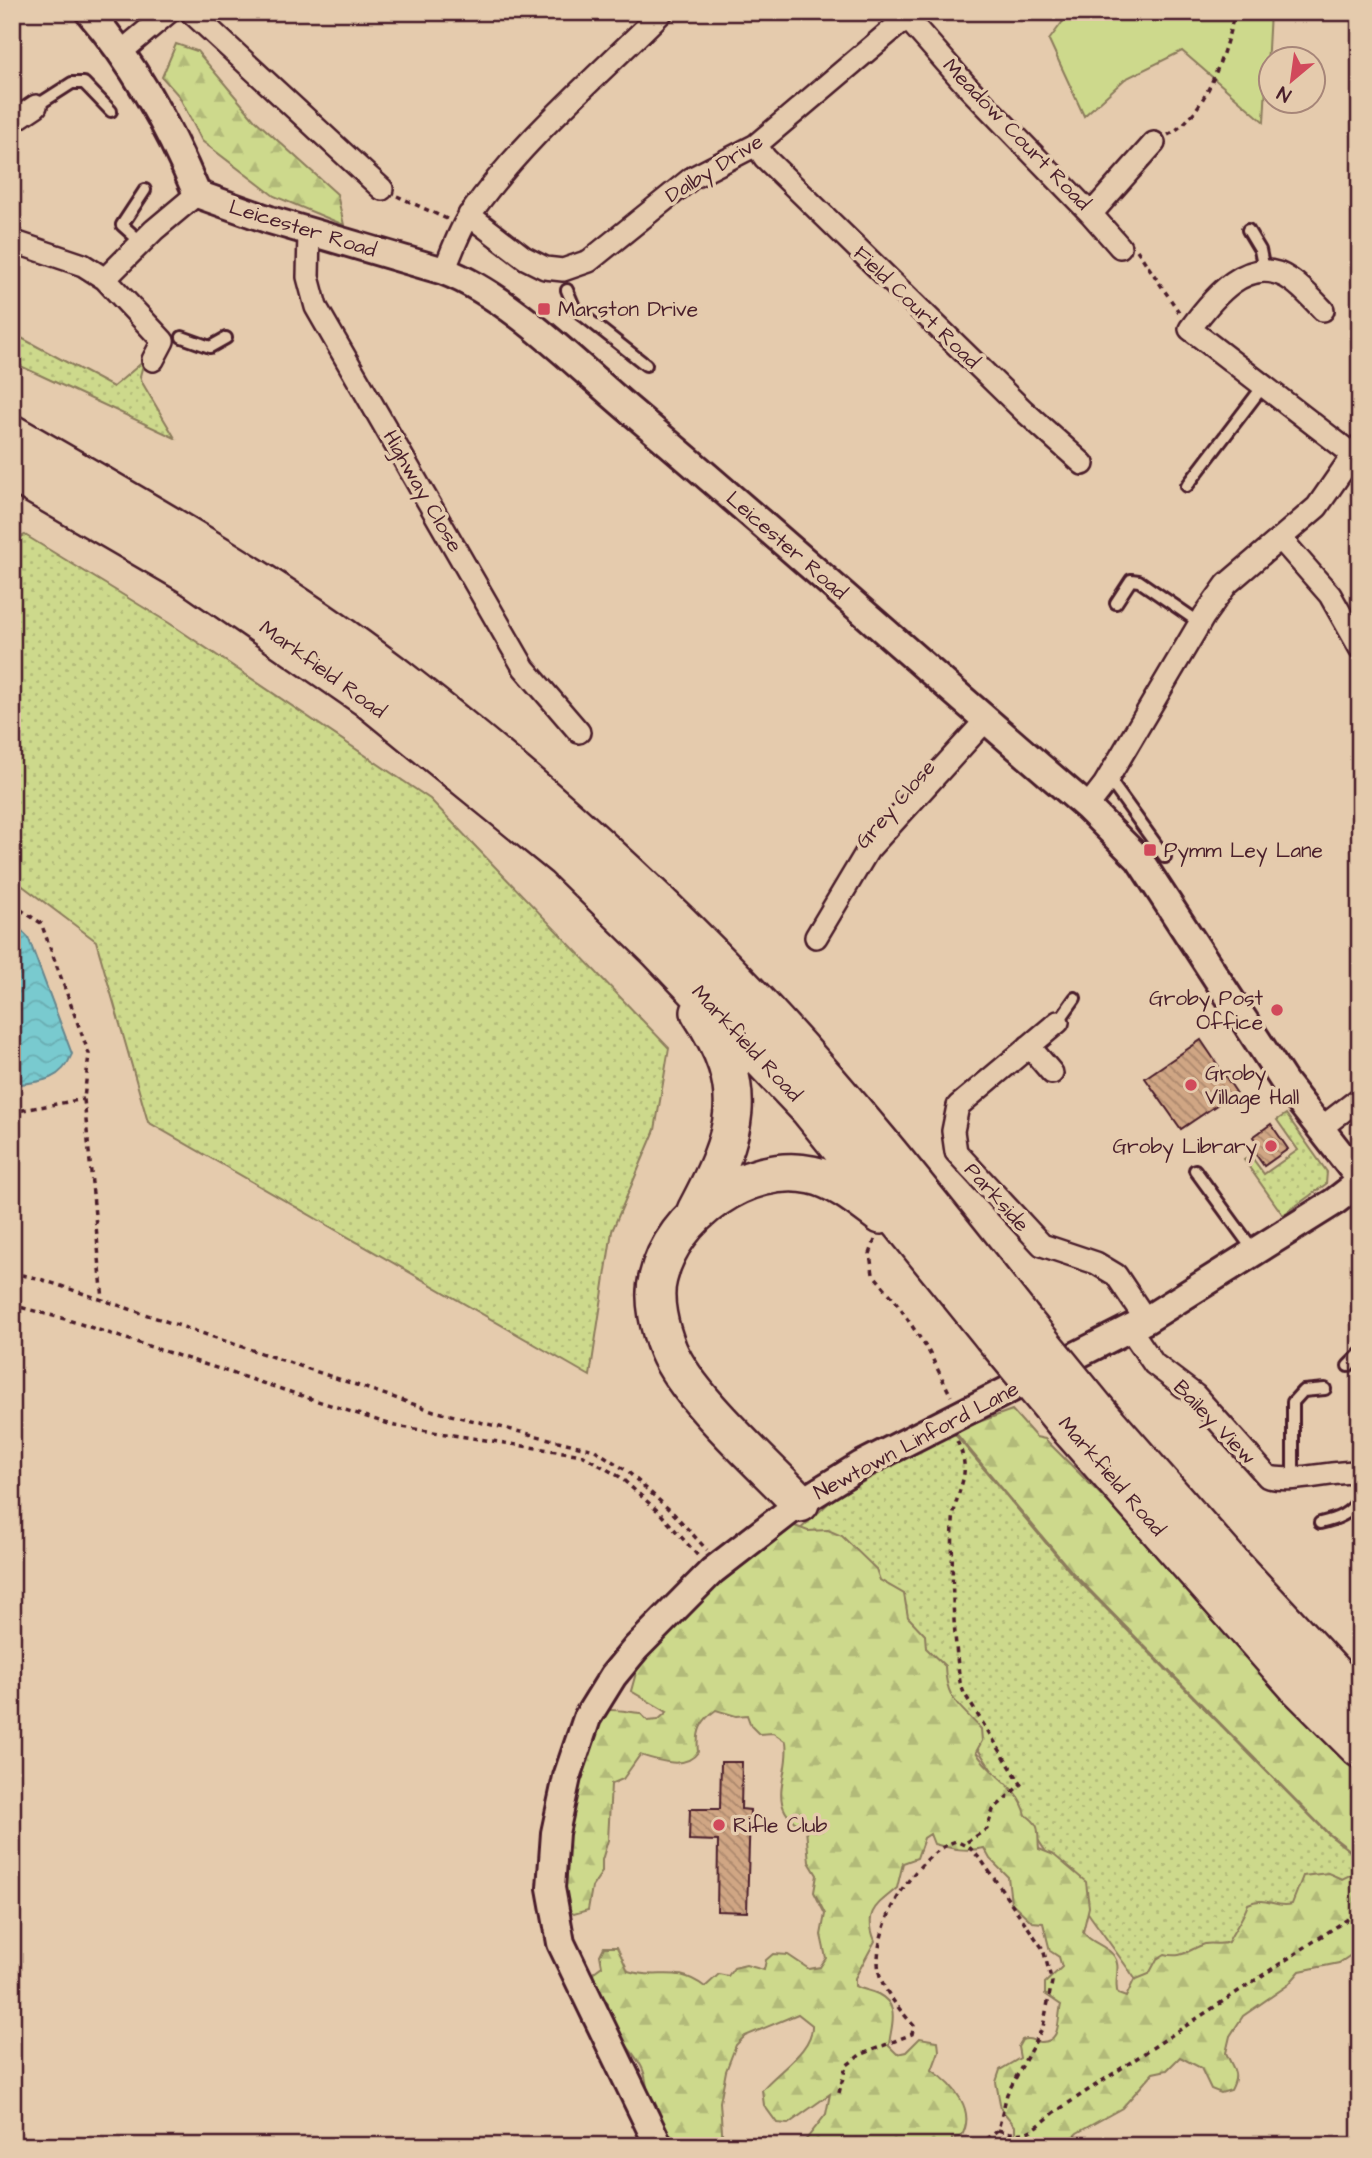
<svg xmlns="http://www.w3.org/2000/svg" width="1372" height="2158" viewBox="0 0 1372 2158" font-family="'Architects Daughter',sans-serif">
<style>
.grass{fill:url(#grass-dots);stroke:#8c7c5c;stroke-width:2}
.forest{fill:url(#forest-firs);stroke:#8c7c5c;stroke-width:2}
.park{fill:#cdd98c;stroke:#8c7c5c;stroke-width:2}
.water{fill:url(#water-waves);stroke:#66868d;stroke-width:2}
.building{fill:url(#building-back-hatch);stroke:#4a1f2b;stroke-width:2}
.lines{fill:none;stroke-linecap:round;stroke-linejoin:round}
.service-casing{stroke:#4a1f2b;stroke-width:16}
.minor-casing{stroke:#4a1f2b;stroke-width:26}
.tertiary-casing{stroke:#4a1f2b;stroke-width:32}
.trunk-casing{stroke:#4a1f2b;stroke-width:42}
.path{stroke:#4a1f2b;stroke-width:3.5;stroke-dasharray:5 5;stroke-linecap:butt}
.service{stroke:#e5cbad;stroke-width:10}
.minor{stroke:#e5cbad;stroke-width:21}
.tertiary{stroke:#e5cbad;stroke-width:26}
.trunk{stroke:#e5cbad;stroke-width:37}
.trunk-bridge-casing{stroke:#4a1f2b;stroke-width:42;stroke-linecap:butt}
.trunk-bridge{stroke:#e5cbad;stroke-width:37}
.poi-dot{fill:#d1495b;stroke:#e5cbad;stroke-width:2.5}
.labels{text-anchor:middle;stroke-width:7;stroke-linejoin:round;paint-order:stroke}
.street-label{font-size:21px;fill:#4a1f2b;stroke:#e5cbad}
.poi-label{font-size:21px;fill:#4a1f2b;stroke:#e5cbad;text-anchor:start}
</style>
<defs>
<pattern id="grass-dots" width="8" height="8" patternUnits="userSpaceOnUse" patternTransform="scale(1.75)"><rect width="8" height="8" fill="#cdd98c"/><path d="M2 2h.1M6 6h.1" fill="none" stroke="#b2ba79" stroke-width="1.8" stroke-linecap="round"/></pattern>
<pattern id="forest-firs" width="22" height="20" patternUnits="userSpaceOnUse" patternTransform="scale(1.75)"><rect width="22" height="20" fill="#cdd98c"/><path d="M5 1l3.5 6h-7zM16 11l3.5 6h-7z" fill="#b2ba79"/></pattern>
<pattern id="water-waves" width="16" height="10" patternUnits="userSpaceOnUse" patternTransform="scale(1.75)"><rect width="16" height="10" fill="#79cacf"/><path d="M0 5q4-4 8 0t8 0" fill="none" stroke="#6aadb2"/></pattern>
<pattern id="building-back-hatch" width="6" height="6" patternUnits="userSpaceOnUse" patternTransform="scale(1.75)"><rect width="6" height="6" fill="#d0a684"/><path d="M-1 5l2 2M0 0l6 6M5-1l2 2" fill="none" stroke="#ab876c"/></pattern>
</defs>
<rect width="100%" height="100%" fill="#e5cbad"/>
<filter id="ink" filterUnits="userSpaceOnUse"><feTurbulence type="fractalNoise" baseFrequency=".0143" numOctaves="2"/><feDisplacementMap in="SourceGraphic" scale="14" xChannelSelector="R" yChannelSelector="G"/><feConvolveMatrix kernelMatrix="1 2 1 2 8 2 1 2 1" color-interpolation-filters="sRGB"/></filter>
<g filter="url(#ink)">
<!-- grass -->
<path class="grass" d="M12 333 113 387 144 361 140 376 143 384 175 438 12 362Z
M25 535 169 623 430 799 669 1048 655 1130 612 1231 590 1376 148 1122 96 941 12 878V541Z
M1286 1114 1327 1172 1326 1184 1283 1215 1244 1160 1250 1155 1264 1174 1298 1150 1277 1120Z
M953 1432 1071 1573 1328 1834 1360 1859V1889L1159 2012 1068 1885 918 1659 796 1533 833 1499Z"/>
<!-- forest -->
<path class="forest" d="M176 44 197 51 255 120 337 194 344 225 274 196 202 141 179 96 162 77Z
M1012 1410 1036 1437 1045 1439 1110 1504 1360 1776V1858L1328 1833 1071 1571 954 1431Z
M787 1523 808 1531 828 1530 842 1536 876 1569 880 1580 904 1594 908 1617 925 1635 926 1648 945 1666C946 1701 960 1705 981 1729L982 1741 976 1752C990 1776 1019 1785 1026 1815 1042 1826 1037 1832 1039 1849L1054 1855 1086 1882 1089 1907 1083 1932C1090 1943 1106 1945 1114 1956 1122 1966 1113 1982 1118 1994L1126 1997 1134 1980 1149 1974 1157 1959 1165 1954C1183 1959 1189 1949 1205 1944 1214 1942 1220 1946 1228 1942 1235 1928 1243 1919 1248 1904 1265 1895 1276 1909 1292 1904L1303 1876 1328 1873 1342 1879 1360 1870V1949L1339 1963 1300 1971 1288 1985 1243 2016 1230 2036 1226 2053C1233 2069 1240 2073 1231 2090L1221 2093 1211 2089 1201 2068 1180 2057 1167 2070 1153 2073 1122 2108 1077 2133 1064 2146H1000L1015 2134V2126L1001 2109 996 2082 1000 2070 1020 2058 1018 2047 1022 2040C1030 2037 1032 2041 1040 2042 1062 2043 1057 2019 1061 2005L1045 1994V1983L1062 1967 1059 1957 1050 1951 1043 1923 1032 1922 1011 1902 1008 1877 990 1859 984 1848C966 1852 953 1849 934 1844L930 1834 924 1838 917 1858 903 1863 897 1888C877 1905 863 1911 875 1941L855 1978V1986C863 1990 870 1990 878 1994 902 2006 890 2027 889 2046L897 2054 906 2052 920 2038 938 2041 939 2051 932 2070C954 2085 977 2111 961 2137L952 2138V2146H801L826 2114 830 2094 788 2124 777 2123 764 2105 762 2090C777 2071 813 2051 812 2025L798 2014 745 2036 736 2045 726 2071 720 2102 723 2146H671C667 2132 662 2129 655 2118 646 2105 649 2084 643 2070 634 2048 605 2030 608 2003L591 1982 594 1972 602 1966 600 1955 604 1947H617L628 1971C659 1981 675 1964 705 1987L719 1974 728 1976 734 1968 746 1965 764 1970 766 1960 773 1954 788 1955 809 1969 820 1967 826 1958 821 1935 825 1914 814 1892 817 1875 809 1862 806 1829C762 1807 791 1776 786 1742L773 1733 759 1734 751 1726 747 1715 736 1716 716 1710C700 1721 696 1732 698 1752 686 1770 659 1761 640 1755L623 1779 611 1784 608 1840 602 1860V1872L592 1887 588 1910 574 1914 567 1910C550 1855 583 1765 601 1711 613 1708 627 1712 640 1713L648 1721 658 1720 667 1712 631 1691 642 1651Z"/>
<!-- park -->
<path class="park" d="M1070 12H1270L1264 122 1182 51 1125 79 1084 116 1049 40Z"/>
<!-- water -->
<path class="water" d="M12 921 28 937 72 1054C61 1082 39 1082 12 1085Z"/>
<!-- building -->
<path class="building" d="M1201 1040 1236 1092 1181 1129 1145 1078Z
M1271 1124 1288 1149 1264 1166 1252 1149 1258 1144 1253 1137Z
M721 1762H742L741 1809 750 1810 747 1912 717 1911 718 1841 689 1840 690 1809H720Z"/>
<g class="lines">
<!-- service casing -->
<g class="service-casing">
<path id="service" d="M36 106 72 83H84L111 111
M1248 230 1260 250 1264 270
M142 243 122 225 145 190
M567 290 575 309 646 365
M182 337 210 347 226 338
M1187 486 1264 385
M1116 603 1131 580 1139 581 1200 623
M1108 778 1165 857
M1058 1022 1075 998
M1195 1170 1254 1251
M1348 1366 1360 1354
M1293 1478V1402L1303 1391 1325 1389
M1320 1523C1337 1519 1351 1514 1360 1498"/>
</g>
<!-- minor casing -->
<g class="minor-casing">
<path id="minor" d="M191 12 382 189
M907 18 966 85 1091 214 1154 143
M121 52 169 12
M12 122 36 106
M756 145 765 158 1024 411 1083 464
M1091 214 1120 247
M469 215 525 258 545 268 563 270 589 261 692 178 756 145 913 12
M309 232 308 277 316 307 524 668 579 732
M12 241 83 265 105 279 163 341 153 360
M444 271C452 252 459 230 471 213 523 139 597 77 662 12
M105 279 154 230 197 194
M1323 310C1313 300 1303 288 1291 280 1249 251 1212 299 1190 329L1352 454
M1281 539 1330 595 1360 648
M1087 807 1104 785 1204 616 1227 584 1317 507 1360 445
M816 937 868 850 986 720
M1058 1022 958 1106 953 1131 956 1152 1042 1245 1096 1263 1116 1275 1146 1320
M1029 1046 1052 1073
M1321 1128 1360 1098
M1130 1329 1154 1364 1195 1395 1268 1477C1297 1483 1329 1471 1360 1472"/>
</g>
<!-- tertiary casing -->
<g class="tertiary-casing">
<path id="tertiary" d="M89 12C136 66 170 129 197 194L270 220 444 271C512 297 581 370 638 417 789 545 936 678 1087 807L1139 859 1285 1083 1360 1179
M659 2146 561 1943 551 1888 555 1833 567 1777 587 1718 613 1676 636 1648 712 1571 800 1503 861 1465 1146 1320 1334 1202 1360 1182"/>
</g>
<!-- trunk casing -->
<g class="trunk-casing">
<path id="trunk" d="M12 434C142 509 273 582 392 673 514 767 629 869 736 980 838 1086 930 1203 1021 1318
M12 472 191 576 367 698 565 859 659 951 809 1109 992 1335
M696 1211C737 1134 752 1090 700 1012
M1097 1411 1228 1560 1360 1702
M1071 1430 1297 1686 1360 1749
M800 1503C763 1463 689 1399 668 1350 660 1330 652 1300 658 1278 672 1216 748 1161 812 1175 837 1180 861 1200 881 1215"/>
</g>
<!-- path -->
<path class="path" d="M1168 135C1208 113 1224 53 1235 12
M397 196 447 219
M1137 250 1179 312
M12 904 41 923 89 1054 84 1099 103 1300
M12 1112 84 1099
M875 1240 870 1254 873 1274 894 1299 928 1350 951 1396
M12 1273 37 1278 434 1411 595 1450 627 1471 674 1514 707 1550
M12 1305 65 1319 395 1426 582 1455 620 1477 659 1512 699 1557
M957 1441C975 1478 954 1488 953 1524 951 1577 953 1629 960 1682L964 1693 1021 1784 993 1810 987 1829 964 1844
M839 2093 846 2066 860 2055 912 2034 914 2026C901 2011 883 1991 879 1972 871 1927 915 1855 956 1841L970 1848 982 1861 1043 1949 1052 1982 1043 2027 1007 2094 998 2130 982 2142 967 2146
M998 2130C1027 2139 1033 2130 1055 2112L1360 1911"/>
<!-- service -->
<use href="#service" class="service"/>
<!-- minor -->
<use href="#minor" class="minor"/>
<!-- tertiary -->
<use href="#tertiary" class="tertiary"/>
<!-- trunk -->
<use href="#trunk" class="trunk"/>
<!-- trunk-bridge casing -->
<g class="trunk-bridge-casing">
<path id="trunk-bridge" d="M1021 1318 1097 1411
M992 1335 1071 1430"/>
</g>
<!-- trunk-bridge -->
<use href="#trunk-bridge" class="trunk-bridge"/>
</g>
</g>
<!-- markers -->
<g class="poi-dot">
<rect x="537" y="302" width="14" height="14" rx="3.5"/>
<rect x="1143" y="843" width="14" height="14" rx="3.5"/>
<circle cx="1277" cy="1010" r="7"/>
<circle cx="1191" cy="1085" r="7"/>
<circle cx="1271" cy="1146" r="7"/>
<circle cx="719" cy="1825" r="7"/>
</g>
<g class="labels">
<!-- street labels -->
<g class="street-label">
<text transform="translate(1017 134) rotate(46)" y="7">Meadow Court Road</text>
<text transform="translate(714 168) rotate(-32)" y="7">Dalby Drive</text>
<text transform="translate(303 228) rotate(17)" y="7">Leicester Road</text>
<text transform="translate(917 307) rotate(44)" y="7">Field Court Road</text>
<text transform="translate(423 491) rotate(60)" y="7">Highway Close</text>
<text transform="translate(787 545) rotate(41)" y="7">Leicester Road</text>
<text transform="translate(323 669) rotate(36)" y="7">Markfield Road</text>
<text transform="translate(895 804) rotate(-49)" y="7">Grey Close</text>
<text transform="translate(747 1043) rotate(47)" y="7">Markfield Road</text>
<text transform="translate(997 1197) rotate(48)" y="7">Parkside</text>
<text transform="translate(1215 1422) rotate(46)" y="7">Bailey View</text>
<text transform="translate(916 1440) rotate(-28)" y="7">Newtown Linford Lane</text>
<text transform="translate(1112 1476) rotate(49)" y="7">Markfield Road</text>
</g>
<!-- poi labels -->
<g class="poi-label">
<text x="558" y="316">Marston Drive</text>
<text x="1164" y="857">Pymm Ley Lane</text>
<text x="1263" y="1005" text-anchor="end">Groby Post<tspan x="1263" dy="24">Office</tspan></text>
<text x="1205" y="1080">Groby<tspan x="1205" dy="24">Village Hall</tspan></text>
<text x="1257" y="1153" text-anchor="end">Groby Library</text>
<text x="733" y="1832">Rifle Club</text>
</g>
</g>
<!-- margin -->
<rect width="1372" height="2158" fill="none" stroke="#e5cbad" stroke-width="42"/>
<rect x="21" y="21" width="1330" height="2116" fill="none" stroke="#4a1f2b" stroke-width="2.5" filter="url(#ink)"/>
<!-- north arrow -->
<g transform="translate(1292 80) rotate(209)"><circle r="33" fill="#e5cbad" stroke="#a78679" stroke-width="2"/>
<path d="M0-5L12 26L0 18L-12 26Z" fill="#d1495b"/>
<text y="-10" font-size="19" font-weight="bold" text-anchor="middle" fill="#4a1f2b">N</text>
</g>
</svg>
